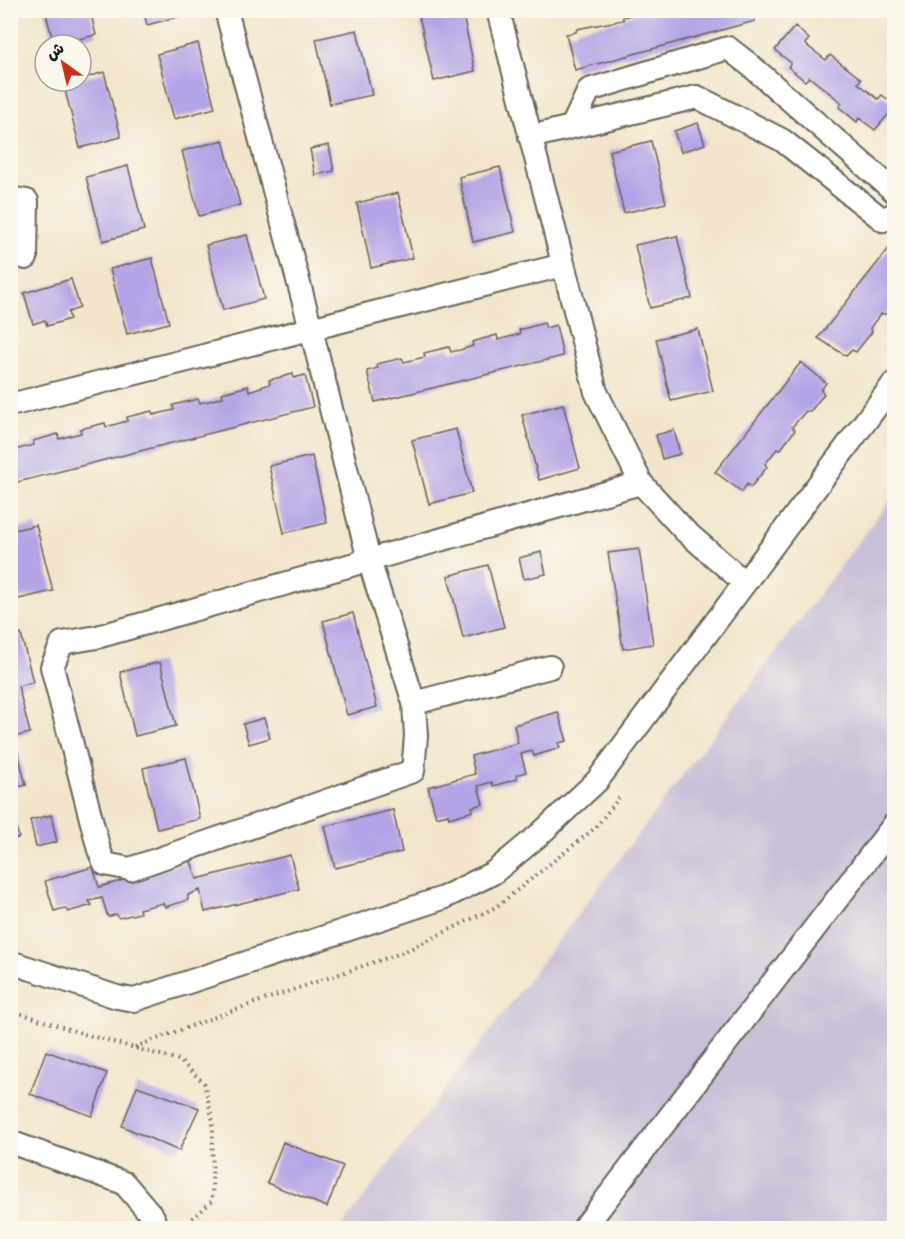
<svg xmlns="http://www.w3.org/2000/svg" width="905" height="1239" viewBox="0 0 905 1239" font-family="Pangolin,'Playpen Sans Arabic',sans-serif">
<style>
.industrial{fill:#c9bfd7}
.building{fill:#b4a3e5}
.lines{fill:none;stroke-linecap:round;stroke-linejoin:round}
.minor-casing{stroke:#676259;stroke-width:26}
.path{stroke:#676259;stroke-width:4;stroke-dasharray:1.5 4.5;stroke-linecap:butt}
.minor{stroke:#fff;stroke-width:22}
</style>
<rect width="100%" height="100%" fill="#fbf7ec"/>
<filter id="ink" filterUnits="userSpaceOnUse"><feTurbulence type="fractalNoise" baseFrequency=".0167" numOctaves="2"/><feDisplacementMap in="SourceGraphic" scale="12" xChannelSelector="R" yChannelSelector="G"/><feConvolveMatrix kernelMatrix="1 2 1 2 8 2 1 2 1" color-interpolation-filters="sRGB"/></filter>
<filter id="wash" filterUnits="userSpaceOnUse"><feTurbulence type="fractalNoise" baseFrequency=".008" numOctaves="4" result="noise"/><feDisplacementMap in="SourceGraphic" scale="24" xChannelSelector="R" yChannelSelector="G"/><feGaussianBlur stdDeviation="1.35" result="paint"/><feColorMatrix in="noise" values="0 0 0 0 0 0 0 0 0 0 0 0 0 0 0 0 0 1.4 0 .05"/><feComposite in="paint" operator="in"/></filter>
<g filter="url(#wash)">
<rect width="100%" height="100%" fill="#f2e5cb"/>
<!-- industrial -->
<path class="industrial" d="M894 495V1220L888 1228H341Z"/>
<g id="blocks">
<!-- building -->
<path class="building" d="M45 10H90L96 35 54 45Z
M143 10H187L188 14 147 25Z
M441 10H462L475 71 434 81 419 16Z
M661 10H753L755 21 575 70 566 34 576 32 577 29 623 20V17L647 11 650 14Z
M795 26 809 39 805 44 826 60 830 55 861 79 858 83 878 99 882 95 894 104V108L875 130 859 118 857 122 839 107 842 103 809 77 805 81 788 67 791 63 775 50Z
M357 30 372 95 330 104 316 39Z
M198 43 215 108 174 119 157 54Z
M104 72 121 137 80 148 63 83 81 81V79Z
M698 123 705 144 681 152 674 131Z
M223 140 240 205 199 216 182 151Z
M651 141 666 203 624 213 609 151Z
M329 145 334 171 315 175 310 149Z
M128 166 144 230 103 241 86 177Z
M500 167 515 232 473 242 459 177Z
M398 193 413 258 371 268 357 203Z
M247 235 264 299 223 310 206 245Z
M677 236 692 298 650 308 635 245Z
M894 242V302L886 314H881L875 321 870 328 872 332 856 352 852 350 846 356 818 338Z
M152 258 169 323 127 334 110 269Z
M71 279 80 308 68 312 70 319 47 326 45 320 33 324 24 293Z
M544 323 546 328 556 325 563 356 375 402 367 371 378 368 377 364 402 358 404 362 425 357 424 353 449 347 451 352 460 350 473 346 472 342 497 335 498 340 520 334 519 330Z
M698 329 713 391 671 401 656 339Z
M801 362 826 383 821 390 824 394 810 412 806 411 792 427 795 430 780 450 777 449 765 464 767 467 751 487 747 484 742 492 715 472Z
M293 374 294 378 305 375 313 407 10 484V451L34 445 33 441 58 434 59 439 69 436 81 433 80 429 105 423 106 427 127 421V417L152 411 153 415 174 410 173 405 198 399 200 403 209 401 223 397 222 393 248 386 249 391 270 384 269 380Z
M563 404 580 468 539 480 522 415Z
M456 429 472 493 429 504 412 440Z
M674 430 680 454 662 459 656 435Z
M312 456 327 523 284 533 269 466Z
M36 525 53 591 10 601V531Z
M639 549 653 644 623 649 608 553Z
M541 552 546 574 524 579 519 558Z
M488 565 504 627 463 638 448 576Z
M353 613 377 707 347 715 323 621Z
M21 634 33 682 18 686 30 733 14 737 26 785 10 789V637Z
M160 662 176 726 135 736 120 672Z
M558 712 567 741 558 743 560 748 534 756 532 751 521 754 526 772 516 775 517 779 493 786 492 782 478 786 483 804 472 807 473 811 449 818 448 814 436 817 428 787 475 774 471 756 518 743 514 725Z
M264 718 270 738 249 744 243 724Z
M186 758 200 819 157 829 143 768Z
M11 809 19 838 10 840V810Z
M393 810 402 852 335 868 325 826Z
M51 815 57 842 36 847 30 820Z
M290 855 299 889 205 912 200 890 188 895V900L165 907 163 903 139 909 140 913 119 918 116 914 108 917 102 898 89 901 92 905 68 912 65 908 54 911 45 881 93 867 99 887 191 861 197 879Z
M46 1051 107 1073 92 1116 30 1094Z
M137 1086 199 1108 179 1151 122 1126Z
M283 1142 343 1166 327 1207 267 1183Z
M244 1220 261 1228H239Z"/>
</g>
</g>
<g filter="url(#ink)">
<use href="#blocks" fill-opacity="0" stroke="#676259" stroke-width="1.5"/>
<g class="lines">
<!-- minor casing -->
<g class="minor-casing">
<path id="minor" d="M226 10 311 329 369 560 414 703 550 667
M498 10 596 392 641 483 685 531 745 583
M572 127 589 90 728 48 750 65 894 191
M530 137 697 97 782 140 883 220 894 214
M10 198 27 201 26 258
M10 405 563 265
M414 703 416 736 413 771 130 869 105 864 99 850 52 667 62 643 97 637 641 483
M10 962 117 997 134 1000 443 898 493 873 539 835 597 781 894 383
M10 1142 124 1183 153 1217 154 1228
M584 1228 894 825"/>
</g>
<!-- path -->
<path class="path" d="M10 1010 84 1034 179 1060 204 1083 213 1122 212 1201 186 1224 173 1228
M135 1047 234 1010 404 952 496 907 595 828 619 798"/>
<!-- minor -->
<use href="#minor" class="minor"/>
</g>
</g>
<!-- margin -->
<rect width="905" height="1239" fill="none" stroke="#fbf7ec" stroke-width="36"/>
<!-- north arrow -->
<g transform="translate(63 63) rotate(326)"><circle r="28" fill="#fbf7ec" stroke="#a29f99" stroke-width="1.5"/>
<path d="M0-4.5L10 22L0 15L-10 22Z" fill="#c8321e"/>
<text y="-9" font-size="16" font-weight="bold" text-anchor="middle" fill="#1c1c1c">ش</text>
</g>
</svg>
